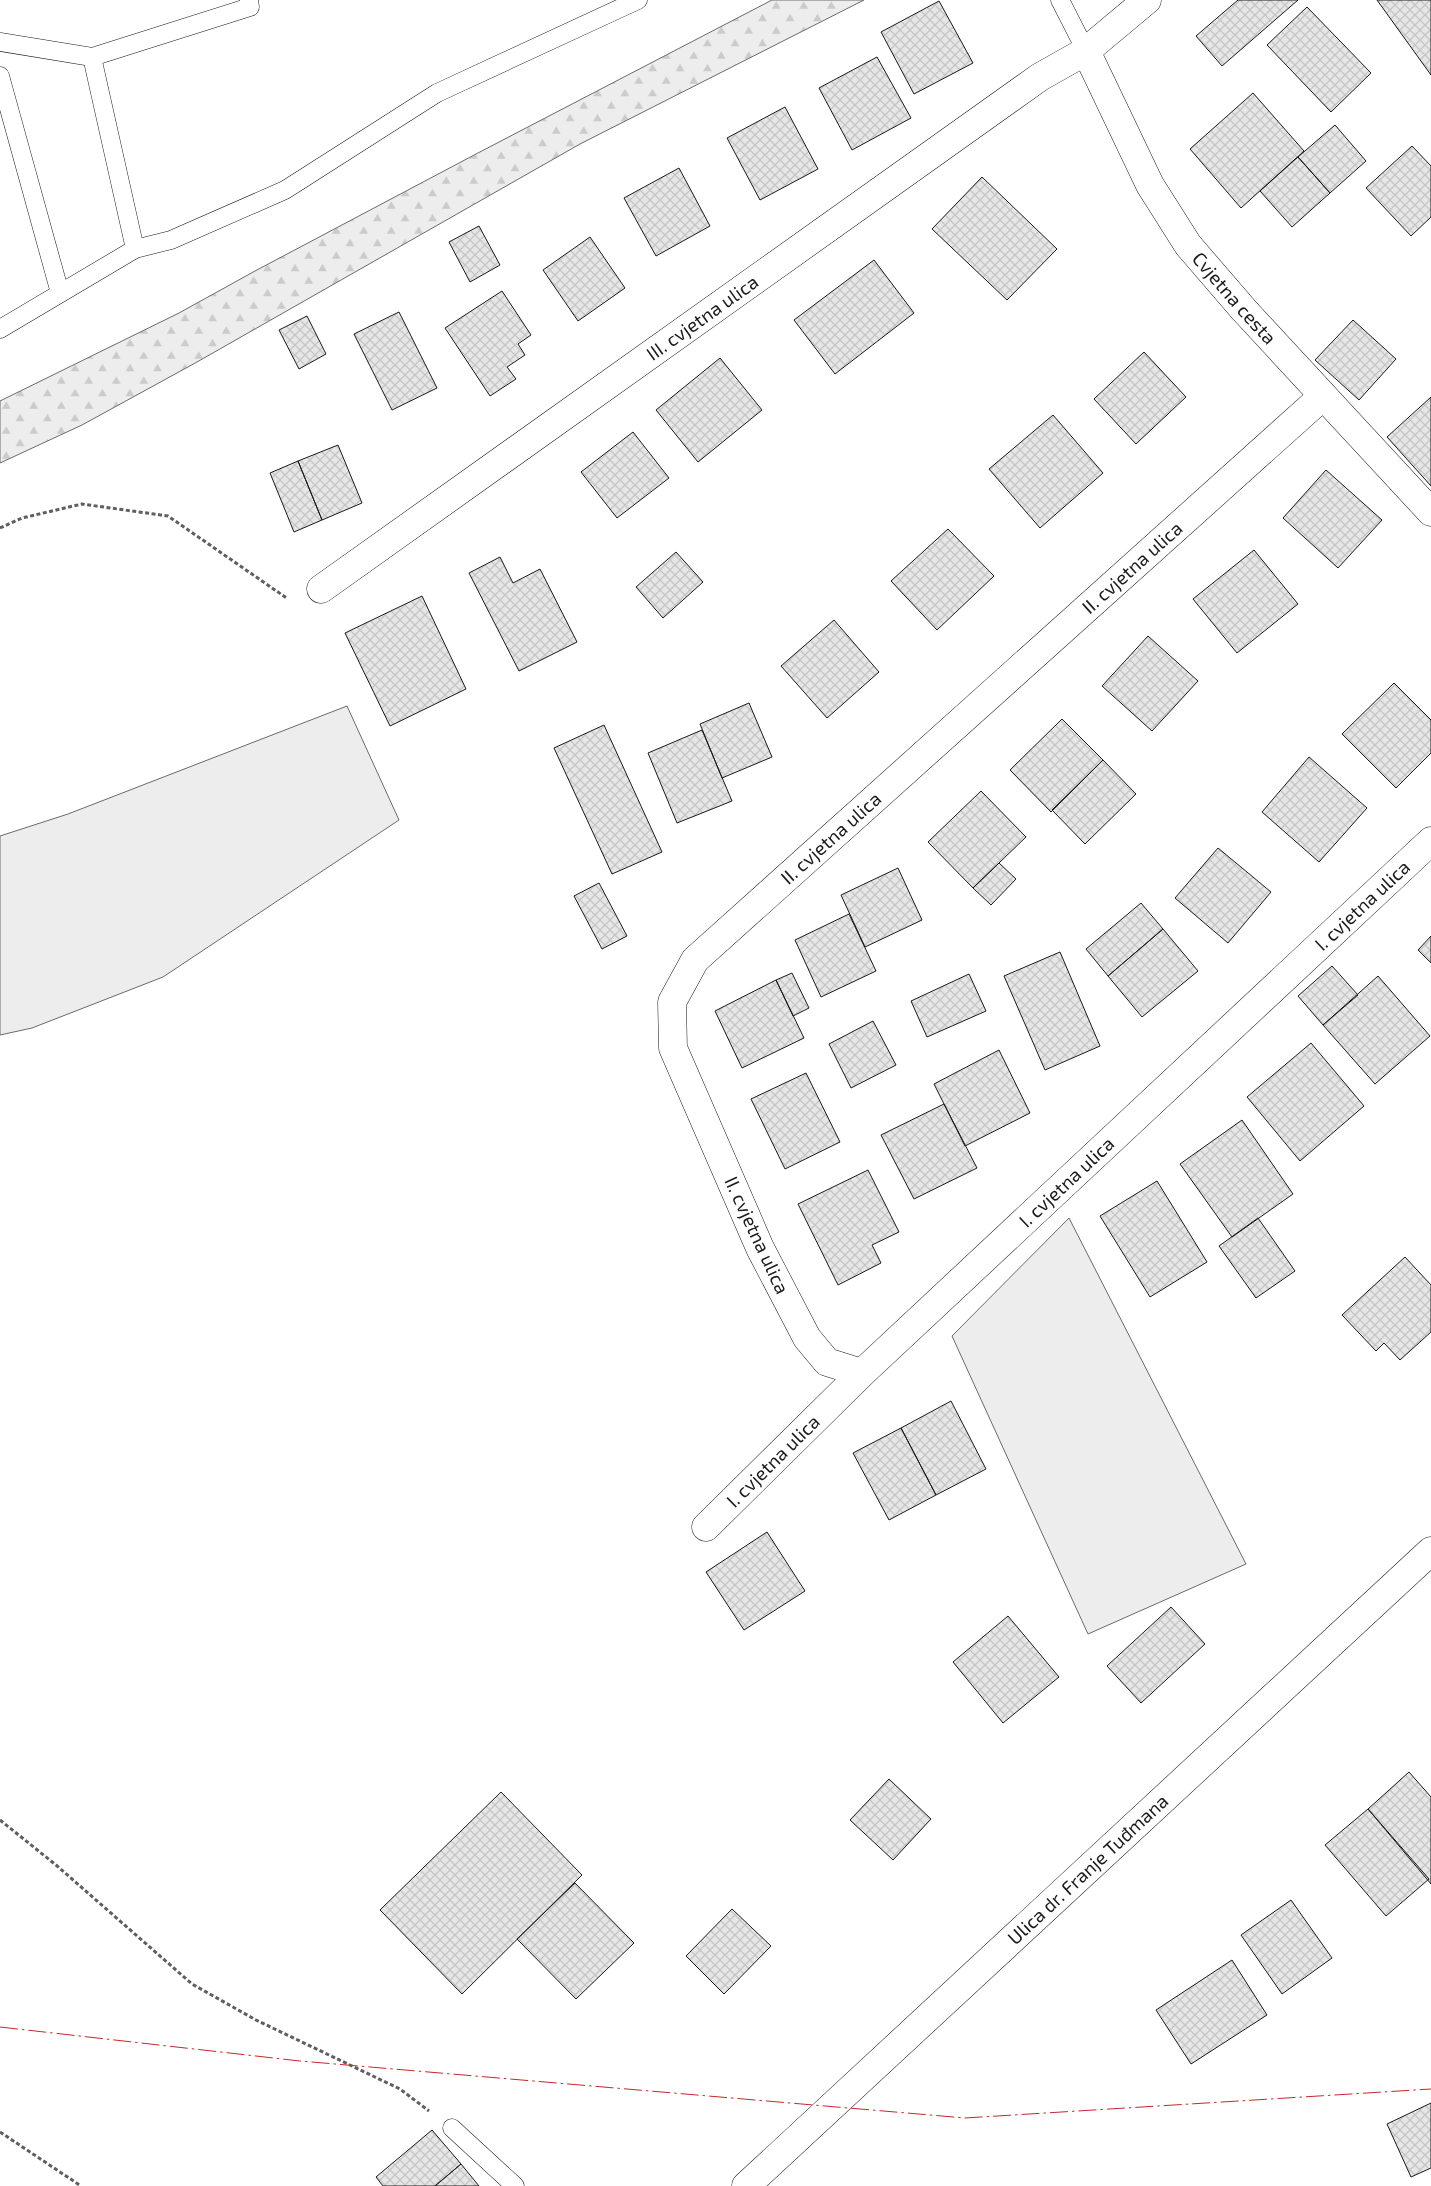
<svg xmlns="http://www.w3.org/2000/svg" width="1431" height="2186" viewBox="0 0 1431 2186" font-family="'Exo 2',sans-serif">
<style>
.built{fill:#ededed;stroke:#6a6a6a}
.forest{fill:url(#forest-firs);stroke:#6a6a6a}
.building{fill:url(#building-cross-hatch);stroke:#1a1a1a}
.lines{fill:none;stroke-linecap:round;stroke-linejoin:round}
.lane-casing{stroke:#1a1a1a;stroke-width:19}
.street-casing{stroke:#1a1a1a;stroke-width:29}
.secondary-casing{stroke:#1a1a1a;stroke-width:29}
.path{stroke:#5f5f5f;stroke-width:3;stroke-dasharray:4 2.5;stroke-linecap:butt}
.lane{stroke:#fff;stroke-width:18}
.street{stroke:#fff;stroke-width:28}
.secondary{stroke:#fff;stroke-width:28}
.power{stroke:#c62828;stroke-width:1;stroke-dasharray:18 4 2.5 4;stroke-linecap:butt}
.labels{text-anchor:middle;stroke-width:4;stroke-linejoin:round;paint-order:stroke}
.street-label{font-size:19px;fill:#1a1a1a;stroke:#fff}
</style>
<defs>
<pattern id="forest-firs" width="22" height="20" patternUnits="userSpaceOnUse" patternTransform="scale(1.25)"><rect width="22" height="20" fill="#ededed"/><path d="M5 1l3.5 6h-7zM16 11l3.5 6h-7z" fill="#cbcbcb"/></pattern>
<pattern id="building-cross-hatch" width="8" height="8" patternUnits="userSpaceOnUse" patternTransform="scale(1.25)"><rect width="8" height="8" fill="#e6e6e6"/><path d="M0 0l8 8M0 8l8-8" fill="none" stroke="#c5c5c5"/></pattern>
</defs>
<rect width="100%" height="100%" fill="#fff"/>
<!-- built -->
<path class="built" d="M347 706 399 820 163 977 32 1028 0 1035V836L68 814Z
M1069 1218 1246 1564 1088 1634 952 1336Z"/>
<!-- forest -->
<path class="forest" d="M772 0H864L580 144 197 362 82 425 0 463V401L179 313 255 271 476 154Z"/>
<!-- building -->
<path class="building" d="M1238 0H1298L1222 66 1196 36Z
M1377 0H1431V75Z
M939 1 973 63 914 94 881 32Z
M1307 7 1371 73 1331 112 1267 45Z
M877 57 911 118 852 150 819 88Z
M1253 93 1304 151 1241 208 1190 149Z
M785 107 818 169 760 200 727 138Z
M1335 125 1366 161 1330 193 1298 157Z
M1412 146 1431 166V217L1411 236 1366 188Z
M1298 157 1330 193 1292 227 1260 191Z
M679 168 710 226 656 256 624 198Z
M982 177 1057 249 1007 300 932 229Z
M479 226 500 265 470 282 449 242Z
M590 237 625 288 578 321 543 270Z
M874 260 914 313 835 374 794 320Z
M502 291 531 335 518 344 525 355 507 367 516 379 490 396 445 328Z
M399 312 437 388 392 410 354 334Z
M307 316 326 354 299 369 279 330Z
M1353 320 1396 359 1359 400 1315 360Z
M1144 352 1186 397 1136 444 1094 399Z
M720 358 762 410 698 462 656 410Z
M1431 397V486L1387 437Z
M1053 415 1103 473 1040 528 989 469Z
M633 432 669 478 617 518 581 472Z
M338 445 362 503 322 520 298 461Z
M298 461 322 520 294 532 270 473Z
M1326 470 1382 520 1338 568 1283 518Z
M948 529 994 576 937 630 891 581Z
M1254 550 1298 604 1237 653 1193 599Z
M676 552 703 582 663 618 636 587Z
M500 557 513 583 540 569 577 642 519 671 469 573Z
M422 596 466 689 390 726 345 633Z
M834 620 879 672 827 718 781 666Z
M1148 636 1198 681 1152 731 1102 686Z
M1394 683 1431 720V753L1396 788 1342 734Z
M749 703 772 757 722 778 700 724Z
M1062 719 1103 760 1051 812 1010 770Z
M604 725 662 852 612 874 554 748Z
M702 730 732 801 677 823 648 753Z
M1309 757 1367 808 1319 862 1262 812Z
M1103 760 1136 794 1085 844 1052 810Z
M981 791 1026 837 973 888 928 842Z
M1218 848 1271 892 1228 943 1175 898Z
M999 863 1016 879 991 905 973 888Z
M898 868 922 920 865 947 841 895Z
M599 883 627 936 602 949 574 896Z
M1141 903 1163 929 1108 976 1086 949Z
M849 914 876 971 821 997 795 940Z
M1163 929 1198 971 1142 1017 1108 976Z
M1431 936V963L1418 950Z
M1060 952 1100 1046 1045 1070 1004 976Z
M1332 966 1358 995 1323 1025 1298 996Z
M792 973 809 1008 793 1016 776 980Z
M969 974 986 1011 927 1037 911 1001Z
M1378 976 1430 1036 1375 1084 1323 1025Z
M776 980 804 1038 742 1068 715 1011Z
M873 1021 896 1065 851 1088 829 1044Z
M1311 1043 1364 1106 1300 1161 1247 1097Z
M999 1050 1030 1113 965 1146 934 1084Z
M806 1073 840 1142 785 1169 751 1099Z
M944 1104 977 1168 914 1199 881 1135Z
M1242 1120 1293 1194 1232 1237 1180 1164Z
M868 1170 899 1232 872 1245 881 1263 838 1285 798 1204Z
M1157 1181 1207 1262 1150 1297 1100 1216Z
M1258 1218 1295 1271 1256 1298 1219 1246Z
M1405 1257 1431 1285V1332L1400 1360 1384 1343 1376 1351 1342 1315Z
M951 1401 986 1469 936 1495 901 1428Z
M901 1428 936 1495 889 1520 853 1453Z
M767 1532 805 1591 744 1630 706 1572Z
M1171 1607 1205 1644 1141 1703 1107 1666Z
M1008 1616 1059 1677 1003 1723 953 1662Z
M1409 1772 1431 1797V1884L1368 1809Z
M889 1779 931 1819 893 1860 850 1820Z
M501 1792 582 1875 462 1994 380 1910Z
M1368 1809 1429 1879 1386 1916 1325 1845Z
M575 1883 634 1943 576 1999 517 1939Z
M1291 1900 1332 1958 1282 1994 1241 1935Z
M732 1909 771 1946 724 1994 686 1956Z
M1232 1960 1267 2015 1191 2064 1156 2010Z
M1431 2103V2168L1411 2177 1387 2124Z
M432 2130 461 2164 435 2186H383L376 2177Z
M461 2164 479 2186H435Z"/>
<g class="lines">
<!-- lane casing -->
<g class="lane-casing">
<path id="lane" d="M1060 0 1086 51
M0 42 92 57
M0 76 60 293
M135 249 171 240 285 190 437 93 638 0
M0 329 135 249 92 57 250 7 249 0
M452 2128 515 2186"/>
</g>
<!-- street casing -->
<g class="street-casing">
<g id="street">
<path id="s1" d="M1086 51 1150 185 1188 245 1244 310 1431 512"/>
<path id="s2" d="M321 589 1040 77 1086 51 1147 0"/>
<path id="s3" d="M862 1373 827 1362 807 1338 760 1248 673 1048 672 1002 695 960 1323 396"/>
<path id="s4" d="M706 1527 862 1373 1431 841"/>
</g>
</g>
<!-- secondary casing -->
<g class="secondary-casing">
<g id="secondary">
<path id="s5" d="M746 2186 1431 1551"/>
</g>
</g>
<!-- path -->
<path class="path" d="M0 528 22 518 82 504 168 516 288 599
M0 1820 56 1865 192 1984 256 2020 400 2089 429 2111
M0 2132 81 2186"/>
<!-- lane -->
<use href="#lane" class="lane"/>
<!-- street -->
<use href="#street" class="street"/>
<!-- secondary -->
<use href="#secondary" class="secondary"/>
<!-- power -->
<path class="power" d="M0 2027 300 2061 965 2118 1431 2089"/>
</g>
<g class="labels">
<!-- street labels -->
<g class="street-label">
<text dy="7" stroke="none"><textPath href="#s1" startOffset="290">Cvjetna cesta</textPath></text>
<text dy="7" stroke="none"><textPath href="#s2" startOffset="468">III. cvjetna ulica</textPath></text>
<text dy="7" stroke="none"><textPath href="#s3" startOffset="1069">II. cvjetna ulica</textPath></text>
<text dy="7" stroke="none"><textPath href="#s3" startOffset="664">II. cvjetna ulica</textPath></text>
<text dy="7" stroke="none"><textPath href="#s4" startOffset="904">I. cvjetna ulica</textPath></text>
<text dy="7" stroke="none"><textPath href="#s4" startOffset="499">I. cvjetna ulica</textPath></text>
<text transform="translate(757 1235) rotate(65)" y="7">II. cvjetna ulica</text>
<text dy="7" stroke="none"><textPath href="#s4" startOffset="94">I. cvjetna ulica</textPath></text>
<text dy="7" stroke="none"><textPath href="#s5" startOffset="466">Ulica dr. Franje Tuđmana</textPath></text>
</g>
</g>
</svg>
